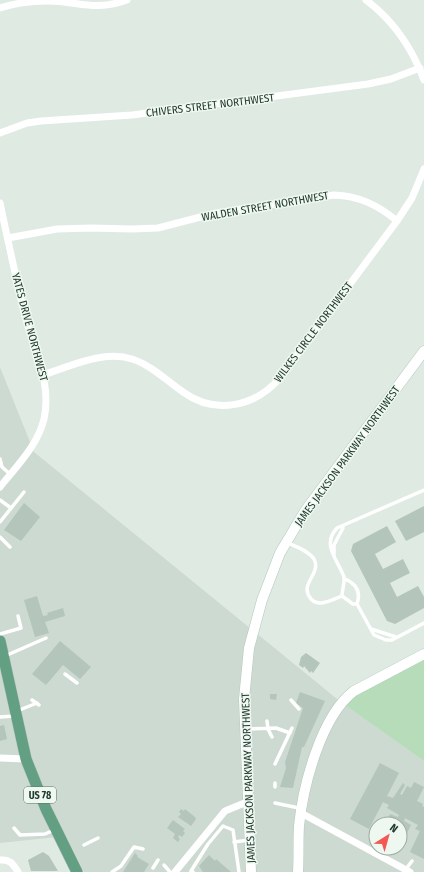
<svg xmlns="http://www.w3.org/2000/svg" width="424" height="872" viewBox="0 0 424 872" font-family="'Fira Sans Condensed',sans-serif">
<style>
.built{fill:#cddad1;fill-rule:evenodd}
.green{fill:#b7dcb9}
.building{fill:#b4c5bb}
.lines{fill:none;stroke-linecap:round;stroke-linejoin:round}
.secondary-casing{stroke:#b2cabc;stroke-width:11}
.primary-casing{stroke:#bcc4c0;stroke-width:12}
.lane{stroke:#fff;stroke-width:3.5}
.street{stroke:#fff;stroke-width:7}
.secondary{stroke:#fff;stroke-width:10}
.primary{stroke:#63a083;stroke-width:11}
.labels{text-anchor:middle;stroke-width:3;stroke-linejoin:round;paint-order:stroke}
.shield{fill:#eff7f1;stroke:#5e7368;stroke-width:1}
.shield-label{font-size:10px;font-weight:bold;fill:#203a2d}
.street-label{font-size:11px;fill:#203a2d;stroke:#eff7f1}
</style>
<rect width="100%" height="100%" fill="#dfeae2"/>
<!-- built -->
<path class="built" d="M0 367 34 452 342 703 424 761V872H84L66 836 0 843ZM376 824H400V848H376Z"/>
<!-- green -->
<path class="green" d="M424 660V761L342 703Z"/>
<!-- building -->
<path class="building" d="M24 503 40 517 21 541 4 530Z
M424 506V532L406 541 395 521Z
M387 526 396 542 375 554 383 569 403 559 410 573 390 583 397 597 418 586 424 597V608L395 624 387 621 351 551 353 544Z
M37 596 43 616 48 615 47 613 63 608 65 616 45 622 49 633 35 637 24 600Z
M60 641 91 667 80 679 63 665 46 685 32 674Z
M306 653 320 663 313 673 311 671 310 673 304 666 303 668 299 665 301 657Z
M300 692 325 701 304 747H302L293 788 280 787 286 768 285 762 303 708 296 703Z
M270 694H277L276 700 270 699Z
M4 725 7 739 0 741V726Z
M380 763 399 773 387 796 393 798 403 783 405 785 400 794 402 795 407 786 411 788 414 782 424 787 417 801 423 804 422 806 424 807V859L410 852 420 831 415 829 418 825 405 818 404 821 411 825 406 835 400 832V824H385L390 814 398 817 399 815 387 808 389 805 383 802 369 829 350 819Z
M181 809 184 811 185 809 195 817 196 819 191 826 178 817 181 814 179 812Z
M173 820 185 829 183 831 185 833 182 837 179 835 178 837 180 839 178 842 173 838 175 834 167 828Z
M43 852 49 856 58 871H31L28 860Z
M135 853 138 856 137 857 149 864 144 872H123Z
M209 855 215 861 216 859 231 872H203L199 866Z"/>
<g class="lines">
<!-- secondary casing -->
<g class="secondary-casing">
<path id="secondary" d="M251 872 244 699 249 648 262 600 280 553 305 511 424 351
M298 872C299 857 298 841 299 826 303 786 321 716 354 691L424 654"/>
</g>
<!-- primary casing -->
<g class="primary-casing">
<path id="primary" d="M0 641 26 759 46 809 77 872"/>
</g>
<!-- lane -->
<path class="lane" d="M0 459 2 467 10 474
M0 500 11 508
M0 522 24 492
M0 537 10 547
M288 543C297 547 309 551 314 559 322 574 298 584 311 599 319 608 333 599 342 596 342 590 345 582 344 577 338 560 321 545 337 528L424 490
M334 555V545L343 528
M345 579C357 584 361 592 357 604
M342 596 353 604H357L374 635 386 640H392L424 623
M371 629 396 637
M0 634 21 628 18 616
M5 656 46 638
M65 674 77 683
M32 700 39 705
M291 700 299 709
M17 711 37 703
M0 717 15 716
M267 721 268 729 272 737
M246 729 276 728 290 733
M275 764 292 728
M275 787V783
M275 803 299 808
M14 828 20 835 45 834 54 830
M234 842 249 840
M84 845 98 838
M164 865 170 872
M153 868 158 860
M406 869 412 861
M112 872 121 866 134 847 143 849
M193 872 191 871 208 844 223 826 233 830 239 872"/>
<!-- street -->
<path class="street" d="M366 0C394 21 412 48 424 80
M0 8C15 3 31 1 47 1 79 1 93 12 127 0
M0 133 27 123 41 121 132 115 368 84 391 79 420 68
M0 203C8 241 16 279 25 316 34 350 52 383 44 419 38 445 16 467 0 487
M8 238 57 229 91 228 132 229 158 228 216 213 334 195C359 196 378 205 397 221
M43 375C71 366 103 350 132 359 151 365 167 381 183 392 215 415 254 407 279 379L397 221 412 198 424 169
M0 758 26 759
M301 813 410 872
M0 860C10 859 13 864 18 872
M175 872 225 811 247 802"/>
<!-- secondary -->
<use href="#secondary" class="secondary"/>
<!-- primary -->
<use href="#primary" class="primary"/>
</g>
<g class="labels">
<!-- shield labels -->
<rect class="shield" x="24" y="787" width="32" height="16" rx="3"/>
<g class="shield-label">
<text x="40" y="799">US 78</text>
</g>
<!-- street labels -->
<g class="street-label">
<text transform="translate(210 105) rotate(-7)" y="4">CHIVERS STREET NORTHWEST</text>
<text transform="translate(265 206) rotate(-10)" y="4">WALDEN STREET NORTHWEST</text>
<text transform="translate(30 327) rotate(75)" y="4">YATES DRIVE NORTHWEST</text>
<text transform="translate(313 332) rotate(-53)" y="4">WILKES CIRCLE NORTHWEST</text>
<text transform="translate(347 456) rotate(-54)" y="4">JAMES JACKSON PARKWAY NORTHWEST</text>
<text transform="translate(248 778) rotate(-92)" y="4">JAMES JACKSON PARKWAY NORTHWEST</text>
</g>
</g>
<!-- north arrow -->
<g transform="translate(388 836) rotate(37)"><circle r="19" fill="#eff7f1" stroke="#9caba3"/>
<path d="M0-3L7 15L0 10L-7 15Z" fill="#f25954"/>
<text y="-6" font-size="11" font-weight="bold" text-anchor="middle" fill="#203a2d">N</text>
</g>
</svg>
